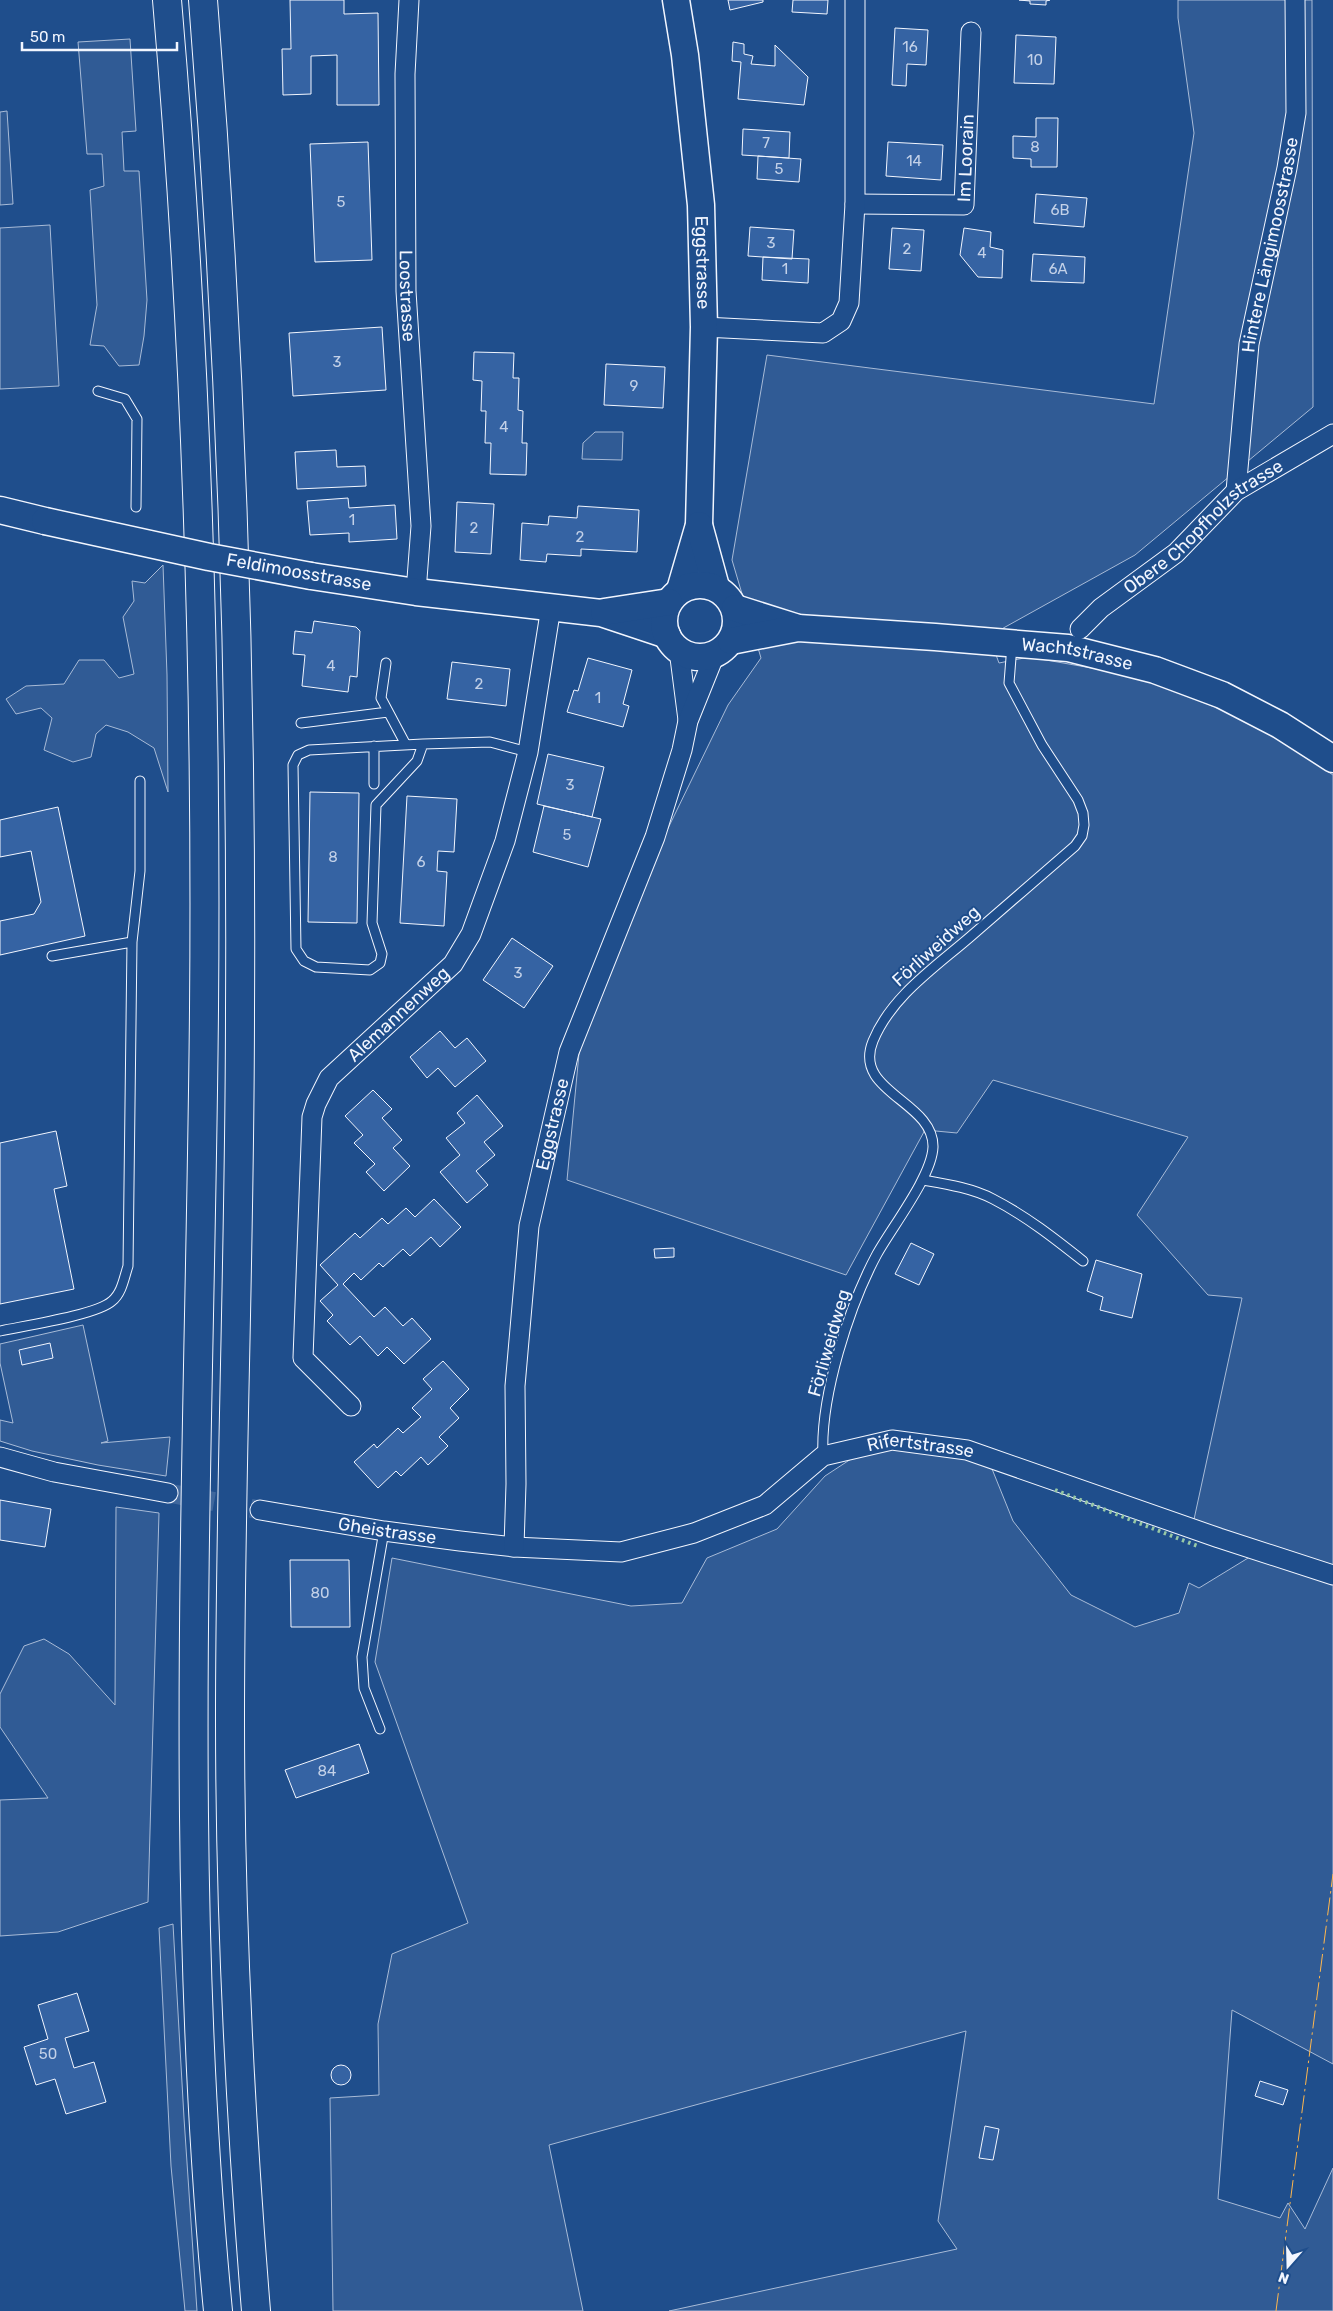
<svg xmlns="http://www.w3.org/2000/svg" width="1333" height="2311" viewBox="0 0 1333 2311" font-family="Rubik,sans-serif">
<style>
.built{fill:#305b95;stroke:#a8bbd7}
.building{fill:#3563a3;stroke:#f2f6ff}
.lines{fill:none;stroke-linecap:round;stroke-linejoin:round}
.street-tunnel{stroke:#3f679d;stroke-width:19;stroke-dasharray:19 9;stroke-linecap:butt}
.lane-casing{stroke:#f2f6ff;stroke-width:11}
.street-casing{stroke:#f2f6ff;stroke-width:21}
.secondary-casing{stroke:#f2f6ff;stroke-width:29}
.highway-casing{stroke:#f2f6ff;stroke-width:30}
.lane{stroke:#1f4e8c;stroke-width:9}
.street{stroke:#1f4e8c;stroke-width:19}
.secondary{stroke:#1f4e8c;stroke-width:26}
.highway{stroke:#1f4e8c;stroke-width:28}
.secondary-bridge-casing{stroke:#f2f6ff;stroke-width:29;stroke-linecap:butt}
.secondary-bridge{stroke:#1f4e8c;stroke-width:26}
.hedge{stroke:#97c8a6;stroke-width:4;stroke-dasharray:2.5 4;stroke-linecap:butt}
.power{stroke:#ffb74d;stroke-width:1;stroke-dasharray:18 4 2.5 4;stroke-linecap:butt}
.labels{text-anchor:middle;stroke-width:4;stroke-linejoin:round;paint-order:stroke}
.number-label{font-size:15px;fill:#c3d1e8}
.street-label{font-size:18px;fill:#f2f6ff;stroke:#1f4e8c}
</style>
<rect width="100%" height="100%" fill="#1f4e8c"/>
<!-- built -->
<path class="built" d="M1178 0H1312L1313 407 1135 555 989 636 999 663 1029 657 1137 676 1255 723 1333 775V1569L1193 1524 1242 1298 1208 1295 1137 1215 1188 1137 993 1080 957 1133 925 1130 846 1275 567 1180 584 1001 728 705 761 658 732 560 767 355 1154 404 1194 133 1178 18Z
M130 39 136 131 122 132 124 171H139L147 300 144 336 139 365 119 366 104 346 90 345 97 305 90 190 104 186 102 154H87L78 42Z
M7 111 13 204 0 205V112Z
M50 225 59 386 0 389V228Z
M595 432H623L622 460 582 459 583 443Z
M163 565 167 675 168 792 154 748 128 732 106 725 96 734 91 757 73 762 44 750 52 718 41 708 16 714 6 699 26 686 64 684 79 660H104L119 678 134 674 123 617 134 601 132 581 145 583Z
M83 1325 108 1441 101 1443 170 1437 166 1476 98 1465 32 1451 0 1441V1420L13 1423 0 1363V1344Z
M891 1449 962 1455 990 1464 1013 1521 1071 1595 1135 1627 1179 1613 1189 1583 1199 1588 1253 1555 1333 1581V2064L1232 2010 1218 2199 1280 2218 1288 2203 1305 2229 1333 2168V2311H669L957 2249 938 2221 966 2031 549 2145 583 2311H333L330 2098 379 2095 378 2024 392 1954 468 1923 375 1662 392 1558 631 1606 682 1603 707 1558 777 1529 825 1476 851 1459Z
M116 1507 159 1513 148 1902 58 1932 0 1936V1800L48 1798 0 1727V1694L24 1646 44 1639 69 1654 115 1705Z
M173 1924 184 2118 197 2311H185L171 2166 159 1928Z"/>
<!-- building -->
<path class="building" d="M290 0H344V14L378 13 379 105H337V55L311 56V94L283 95 282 49H291Z
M728 0H763V2L730 10Z
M793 0H828L827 14 792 12Z
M1019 0H1050L1046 1V5L1030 4V1Z
M895 28 928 30 926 65 907 64 906 86 892 85Z
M1016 35 1056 37 1054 84 1014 83Z
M733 42 744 44V54L753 56 751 64 775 66V45L808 77 804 105 738 99 741 62 732 61Z
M1036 118H1058L1057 167H1031V159L1013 158V136L1036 137Z
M743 129 790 132 789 158 742 155Z
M368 142 372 260 315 262 310 144Z
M888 142 943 145 941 180 886 176Z
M758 156 801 159 799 182 757 179Z
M1036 194 1087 198 1084 227 1034 223Z
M750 227 794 230 792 259 748 256Z
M892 228 924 230 921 271 889 269Z
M964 228 991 232 990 247 1003 250 1002 278 978 277 960 255Z
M1033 254 1085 257 1084 283 1031 281Z
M763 257 809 259 808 283 762 280Z
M382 327 386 390 293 396 289 333Z
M474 352 514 353 513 378H519L518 410 523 411 522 443H527L526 475 490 474 491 443H485L486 411H481L482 381 473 380Z
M606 364 665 367 663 408 604 405Z
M336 450 337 467 365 466 366 486 297 489 295 452Z
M348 498 349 508 395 505 397 539 349 542V533L310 535 307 501Z
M457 502 494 504 491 554 455 552Z
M578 506 639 510 637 552 581 549V556L547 554 546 562 520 560 522 523 548 525 549 516 577 518Z
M314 621 356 627 360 631 357 677 350 676 348 692 302 686 305 655 293 654 295 631 312 633Z
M588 658 632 670 623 704 629 706 623 727 567 712 574 690 578 691Z
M452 662 510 669 506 706 447 699Z
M548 754 604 767 592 817 537 804Z
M310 792 359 793 357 923 308 922Z
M407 796 457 799 454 852 438 851 437 871 447 872 444 926 400 923Z
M544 806 601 819 588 867 533 852Z
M58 807 85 936 0 955V921L34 914 41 902 31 851 0 857V820Z
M512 938 553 966 524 1008 483 980Z
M440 1031 455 1048 467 1038 486 1061 455 1087 438 1068 427 1078 410 1057Z
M373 1090 392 1109 382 1118 402 1140 393 1148 410 1166 384 1191 366 1172 375 1164 354 1143 363 1135 345 1116Z
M477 1095 503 1126 484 1142 495 1155 476 1171 488 1185 467 1203 440 1172 460 1155 446 1138 465 1123 457 1113Z
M56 1131 67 1186 54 1189 74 1289 0 1304V1143Z
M434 1199 461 1227 440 1247 431 1237 410 1256 403 1249 383 1267 379 1263 361 1280 354 1273 343 1284 374 1317 385 1307 403 1326 412 1318 431 1339 404 1364 387 1347 378 1356 360 1336 350 1345 327 1321 333 1315 320 1301 338 1285 320 1265 355 1233 360 1238 382 1218 388 1224 406 1208 415 1217Z
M911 1243 934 1254 919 1285 895 1274Z
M674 1248V1257L655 1258 654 1249Z
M1096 1260 1142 1274 1132 1318 1100 1310 1103 1297 1087 1291Z
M50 1343 53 1358 22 1365 19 1350Z
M443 1361 469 1389 450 1408 459 1418 439 1437 448 1446 428 1465 421 1457 401 1476 396 1471 378 1488 354 1462 374 1444 377 1448 398 1428 403 1433 421 1417 412 1408 432 1389 423 1379Z
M0 1500 51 1509 45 1547 0 1540Z
M290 1560H349L350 1627H291Z
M359 1744 369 1773 296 1798 285 1770Z
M77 1993 89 2031 65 2038 74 2068 94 2062 106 2102 66 2114 55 2079 36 2085 24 2047 48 2039 38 2005Z
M331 2075a10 10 0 1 1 20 0a10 10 0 1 1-20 0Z
M1260 2081 1288 2090 1283 2105 1255 2096Z
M985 2126 999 2129 993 2160 979 2158Z"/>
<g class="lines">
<!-- street-tunnel -->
<path class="street-tunnel" d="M168 1493 260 1510"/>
<!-- lane casing -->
<g class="lane-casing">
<path id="lane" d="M98 391 125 399 137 419 136 507
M386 663 381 698 406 745
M301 723 388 712
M423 744 309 750 298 755 293 765 296 949 304 961 316 967 370 970 380 963 382 954 372 923 376 805 417 761 423 744 490 742 528 752
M374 784V746
M52 956 132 942
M923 1180C946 1184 972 1188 993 1199 1026 1216 1054 1238 1083 1261
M0 1331C23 1326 97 1315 112 1301 122 1293 124 1278 128 1266L132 942 140 871V781
M823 1456C820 1397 849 1306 877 1254 892 1227 932 1176 933 1147 934 1101 852 1092 873 1041 891 997 934 968 970 937 1005 907 1040 876 1075 846L1082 836 1084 825 1083 813 1078 800 1042 745 1009 683 1012 645
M380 1729 364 1688 362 1657 384 1531"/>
</g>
<!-- street casing -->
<g class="street-casing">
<g id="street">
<path id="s1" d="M409 0 405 74 406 291 421 526 416 592"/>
<path id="s2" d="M855 204 964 205 971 32"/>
<path d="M704 327 823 333 841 321 849 303 855 204V0"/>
<path id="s3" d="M1236 491 1249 344 1287 168 1296 113 1295 0"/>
<path id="s4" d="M1080 629 1101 608 1176 553 1236 491 1333 434"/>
<path d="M679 650 688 720"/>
<path id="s5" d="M351 1406 303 1358 312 1117 316 1104 329 1078 453 964 471 934 505 841 528 752 551 607"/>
<path d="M0 1457 54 1472 168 1493"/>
<path id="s6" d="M260 1510 384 1531 460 1541 514 1547 621 1552 694 1533 765 1505 823 1456 892 1440 967 1450 1219 1538 1333 1575"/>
<path id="s7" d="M514 1547 516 1484 515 1386 529 1226 569 1052 655 837 682 750 688 721 715 654"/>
</g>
</g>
<!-- secondary casing -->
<g class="secondary-casing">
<g id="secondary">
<path id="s8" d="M676 0 685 55 701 205 704 327 699 525 680 590"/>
<path d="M0 510 45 521"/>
<path d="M699 525 716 587"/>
<path d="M311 576 416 592 601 613 667 635"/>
<circle cx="700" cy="621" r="36"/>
<path d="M735 608 795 627"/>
<path d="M604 612 669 602"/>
<path id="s9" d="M731 641 798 628 935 637 1068 648 1155 670 1222 695 1280 725 1333 759"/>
</g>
</g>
<!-- highway casing -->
<g class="highway-casing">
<path id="highway" d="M167 0C196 336 207 673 204 1010 200 1444 176 1878 218 2311
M203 0C230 336 242 673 240 1010 240 1246 230 1483 230 1719 230 1917 240 2114 256 2311"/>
</g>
<!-- lane -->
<use href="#lane" class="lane"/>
<!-- street -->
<use href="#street" class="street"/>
<!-- secondary -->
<use href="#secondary" class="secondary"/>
<!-- highway -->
<use href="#highway" class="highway"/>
<!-- secondary-bridge casing -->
<g class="secondary-bridge-casing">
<path id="secondary-bridge" d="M45 521 209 557 311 576"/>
</g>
<!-- secondary-bridge -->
<use href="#secondary-bridge" class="secondary-bridge"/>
<!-- hedge -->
<path class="hedge" d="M1055 1490 1200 1547"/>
<!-- power -->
<path class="power" d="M1276 2311 1333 1874"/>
</g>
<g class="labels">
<!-- number labels -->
<g class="number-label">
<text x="910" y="52">16</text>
<text x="1035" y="65">10</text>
<text x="766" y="148">7</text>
<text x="1035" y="152">8</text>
<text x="914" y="166">14</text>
<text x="779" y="174">5</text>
<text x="341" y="207">5</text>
<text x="1060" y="215">6B</text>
<text x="771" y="248">3</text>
<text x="907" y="254">2</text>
<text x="982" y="258">4</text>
<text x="785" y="274">1</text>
<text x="1058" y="274">6A</text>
<text x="337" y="367">3</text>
<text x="634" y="391">9</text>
<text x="504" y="432">4</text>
<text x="352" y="525">1</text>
<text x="474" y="533">2</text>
<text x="580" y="542">2</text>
<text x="331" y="671">4</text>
<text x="479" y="689">2</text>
<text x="598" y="703">1</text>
<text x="570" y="790">3</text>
<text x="567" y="840">5</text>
<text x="333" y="862">8</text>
<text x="421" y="867">6</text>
<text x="518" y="978">3</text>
<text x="320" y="1598">80</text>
<text x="327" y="1776">84</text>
<text x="48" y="2059">50</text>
</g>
<!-- street labels -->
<g class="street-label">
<text dy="6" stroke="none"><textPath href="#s2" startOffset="156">Im Loorain</textPath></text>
<text dy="6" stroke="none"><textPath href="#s3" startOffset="249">Hintere Längimoosstrasse</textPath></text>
<text dy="6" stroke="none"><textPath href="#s8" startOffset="264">Eggstrasse</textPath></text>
<text dy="6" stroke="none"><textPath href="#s1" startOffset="296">Loostrasse</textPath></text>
<text dy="6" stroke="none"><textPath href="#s4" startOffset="161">Obere Chopfholzstrasse</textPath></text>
<text transform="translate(299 572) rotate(10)" y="6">Feldimoosstrasse</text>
<text dy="6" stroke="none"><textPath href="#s9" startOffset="349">Wachtstrasse</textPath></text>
<text transform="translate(936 946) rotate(-42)" y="6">Förliweidweg</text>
<text dy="6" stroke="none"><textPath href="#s5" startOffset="446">Alemannenweg</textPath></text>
<text dy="6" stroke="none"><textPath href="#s7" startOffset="426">Eggstrasse</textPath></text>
<text transform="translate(829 1343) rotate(-74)" y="6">Förliweidweg</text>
<text dy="6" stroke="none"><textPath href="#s6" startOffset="691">Rifertstrasse</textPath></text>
<text dy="6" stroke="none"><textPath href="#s6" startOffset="129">Gheistrasse</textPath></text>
</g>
</g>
<!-- north arrow -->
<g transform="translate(1288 2266) rotate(200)" stroke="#1f4e8c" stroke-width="4" paint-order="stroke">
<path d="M0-4L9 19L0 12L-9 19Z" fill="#f2f6ff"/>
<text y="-8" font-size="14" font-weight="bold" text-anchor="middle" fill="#f2f6ff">N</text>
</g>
<!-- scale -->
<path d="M22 42v8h155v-8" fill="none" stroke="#f2f6ff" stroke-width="2.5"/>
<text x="30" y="42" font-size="15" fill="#f2f6ff" stroke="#1f4e8c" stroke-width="4" paint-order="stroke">50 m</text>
</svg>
